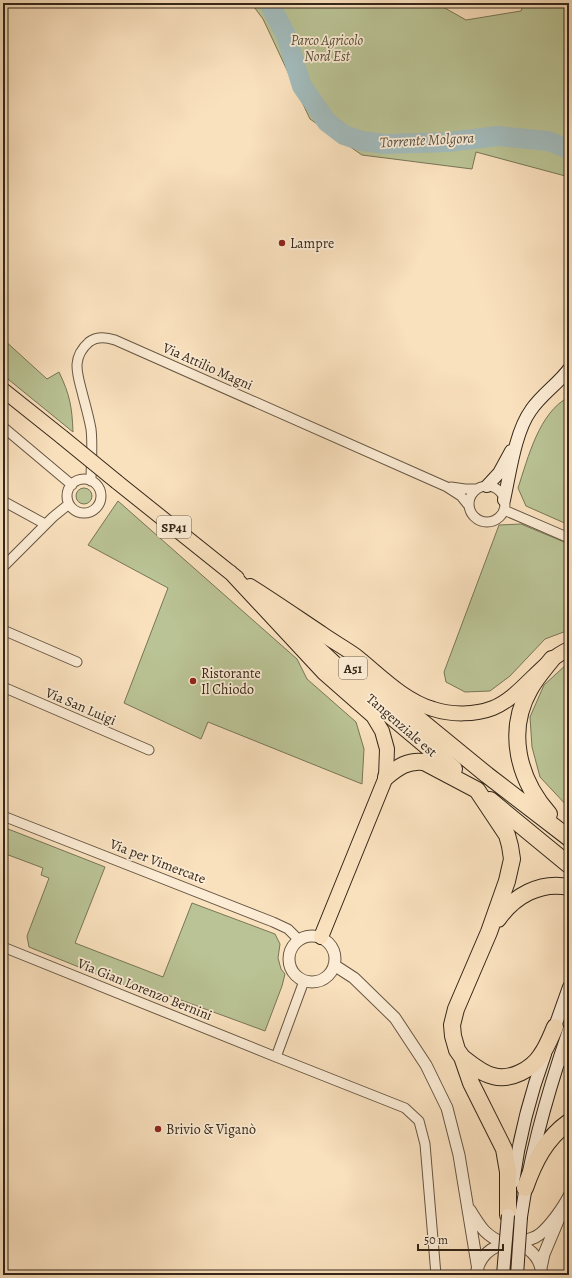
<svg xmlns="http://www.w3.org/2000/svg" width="572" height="1278" viewBox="0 0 572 1278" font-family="Alegreya,serif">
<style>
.green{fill:#bac395;stroke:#787557}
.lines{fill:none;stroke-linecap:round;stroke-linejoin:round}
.river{stroke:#a2bbbc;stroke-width:20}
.minor-casing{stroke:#665642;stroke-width:11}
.tertiary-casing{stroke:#665642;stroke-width:13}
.secondary-casing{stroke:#352719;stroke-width:14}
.primary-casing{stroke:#352719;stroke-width:16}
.motorway-casing{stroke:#352719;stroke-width:18}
.minor{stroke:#fcecd5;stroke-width:9}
.tertiary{stroke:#fcecd5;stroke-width:11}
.secondary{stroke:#fcecd5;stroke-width:12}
.primary{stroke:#fae1be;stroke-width:14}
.motorway{stroke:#fae1be;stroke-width:16}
.secondary-bridge-casing{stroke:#352719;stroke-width:14;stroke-linecap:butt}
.primary-bridge-casing{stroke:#352719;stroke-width:16;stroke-linecap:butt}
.secondary-bridge{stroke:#fcecd5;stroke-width:12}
.primary-bridge{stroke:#fae1be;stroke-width:14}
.poi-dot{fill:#8f2418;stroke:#fcecd5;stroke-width:1.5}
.labels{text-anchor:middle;stroke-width:3.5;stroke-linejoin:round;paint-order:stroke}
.shield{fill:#fcecd5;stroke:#716251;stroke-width:1}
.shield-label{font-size:13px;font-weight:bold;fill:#352719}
.park-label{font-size:14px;font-style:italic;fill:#564e38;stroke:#fcecd5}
.poi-label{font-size:14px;fill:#352719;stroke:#fcecd5;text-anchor:start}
.street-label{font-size:14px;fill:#352719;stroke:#fcecd5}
.water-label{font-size:15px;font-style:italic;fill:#56534a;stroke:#fcecd5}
</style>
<rect width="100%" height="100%" fill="#fae1be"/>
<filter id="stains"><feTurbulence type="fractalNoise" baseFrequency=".005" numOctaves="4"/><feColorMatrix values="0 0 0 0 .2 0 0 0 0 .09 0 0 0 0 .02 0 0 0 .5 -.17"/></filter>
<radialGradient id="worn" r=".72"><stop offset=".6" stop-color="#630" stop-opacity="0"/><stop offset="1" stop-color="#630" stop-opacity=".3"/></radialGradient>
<!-- green -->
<path class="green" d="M251 3H436L466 20 521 11 524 3H569V177L476 152 472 169 362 155 310 119 263 19Z
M3 339 47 379 59 372C70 395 72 407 73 432L3 375Z
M569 397V525L526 506 518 488C528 458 539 412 569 397Z
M76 496a8 8 0 1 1 16 0a8 8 0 1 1-16 0Z
M118 501 297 659 307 679 356 722 364 749 362 784 208 722 201 739 124 703 168 588 88 545Z
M521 524 569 544V630L545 639 510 676 490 691 465 692 446 682 444 672 499 525Z
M568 663H569V808L540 777 532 747 530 717 544 685Z
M3 827 105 867 75 943 163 977 192 903 275 934 280 944 278 958 281 969 285 974 282 986 265 1031 159 992 156 998 29 947 27 936 49 878 41 875 43 868 3 853Z"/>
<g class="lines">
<!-- river -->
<path class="river" d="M269 3 286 35 302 86 327 122 344 135 362 141 385 144 448 142 498 136 548 141 569 149"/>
<!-- minor casing -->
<g class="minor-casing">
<path id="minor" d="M3 427 72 485
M67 496a17 17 0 1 1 34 0a17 17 0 1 1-34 0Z
M91 481C91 464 93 446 91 429 89 418 86 407 83 396 78 375 70 359 89 342 97 336 106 337 115 340L447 487 461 496 469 506
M469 504a18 18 0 1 1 36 0a18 18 0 1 1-36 0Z
M451 487 465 489H477
M3 501 45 524
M504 510 569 538
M3 567 53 517 69 504
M3 630 77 662
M3 687 149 750
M3 816 273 922 288 929 299 940
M3 947 276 1057 405 1108 419 1121 425 1144 436 1275
M276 1057 304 981"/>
</g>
<!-- tertiary casing -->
<g class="tertiary-casing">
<path id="tertiary" d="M289 959a23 23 0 1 1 46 0a23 23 0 1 1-46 0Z
M334 965 354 978 395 1018 426 1065 447 1108 459 1155 478 1270
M470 1210C482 1229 484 1234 504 1244
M513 1243C522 1241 533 1240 540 1234 550 1226 563 1208 569 1196
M541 1268 544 1254 560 1216
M477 1270C487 1233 539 1236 542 1275"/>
</g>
<!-- secondary casing -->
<g class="secondary-casing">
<path id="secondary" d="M487 486 499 473 511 451
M504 500C510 473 515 432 531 410 542 394 558 384 569 369
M552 1035 569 987
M513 1182C519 1138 530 1095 545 1054
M521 1217C530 1153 548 1091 569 1030"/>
</g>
<!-- primary casing -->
<g class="primary-casing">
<path id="primary" d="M3 390 62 437
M117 482 237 578
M230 572 324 673 373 716 382 731 387 749 386 777 321 937
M250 586C274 601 297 617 321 633 332 641 345 648 356 656 380 675 403 700 433 709 451 715 475 715 493 708 522 696 540 662 569 649"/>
</g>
<!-- motorway casing -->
<g class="motorway-casing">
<path id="motorway" d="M281 614 379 706 454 769
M348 664 388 694 487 775 569 838
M386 777C398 767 408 760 424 762L477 790 507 835 510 846 512 859 507 881 489 932 456 1009 452 1025 453 1036 457 1050 462 1057 471 1083 504 1149 508 1172V1215
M490 800 569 865
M549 814C518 779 506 731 530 689 536 678 545 668 552 659
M498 919C514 896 540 881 569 887
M569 1047V1060
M462 1057C471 1064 481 1073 493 1076 511 1081 532 1069 541 1055 547 1047 551 1036 555 1027
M525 1188C534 1162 546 1138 569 1122"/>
</g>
<!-- minor -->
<use href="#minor" class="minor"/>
<!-- tertiary -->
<use href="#tertiary" class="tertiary"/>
<!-- secondary -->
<use href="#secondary" class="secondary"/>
<!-- primary -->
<use href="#primary" class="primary"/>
<!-- motorway -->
<use href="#motorway" class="motorway"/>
<!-- secondary-bridge casing -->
<g class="secondary-bridge-casing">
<path id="secondary-bridge" d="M503 1275 508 1215
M517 1275 521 1217"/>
</g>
<!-- primary-bridge casing -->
<g class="primary-bridge-casing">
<path id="primary-bridge" d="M62 437 117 482"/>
</g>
<!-- secondary-bridge -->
<use href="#secondary-bridge" class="secondary-bridge"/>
<!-- primary-bridge -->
<use href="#primary-bridge" class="primary-bridge"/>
</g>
<!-- markers -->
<g class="poi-dot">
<circle cx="282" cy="243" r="4"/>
<circle cx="193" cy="681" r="4"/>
<circle cx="158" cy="1129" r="4"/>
</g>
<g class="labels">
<!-- shield labels -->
<g class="shield">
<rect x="157" y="516" width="34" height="22" rx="3"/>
<rect x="339" y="657" width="28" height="22" rx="3"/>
</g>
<g class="shield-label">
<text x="174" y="532">SP41</text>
<text x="353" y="673">A51</text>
</g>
<!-- park labels -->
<g class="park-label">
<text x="327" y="45">Parco Agricolo<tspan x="327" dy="16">Nord Est</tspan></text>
</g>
<!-- poi labels -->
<g class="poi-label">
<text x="290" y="248">Lampre</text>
<text x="201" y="678">Ristorante<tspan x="201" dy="16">Il Chiodo</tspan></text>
<text x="166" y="1134">Brivio &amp; Viganò</text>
</g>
<!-- street labels -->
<g class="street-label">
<text transform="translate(208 366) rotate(24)" y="5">Via Attilio Magni</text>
<text transform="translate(81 706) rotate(23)" y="5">Via San Luigi</text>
<text transform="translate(402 725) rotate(41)" y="5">Tangenziale est</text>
<text transform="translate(158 861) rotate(21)" y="5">Via per Vimercate</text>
<text transform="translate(145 989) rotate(22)" y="5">Via Gian Lorenzo Bernini</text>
</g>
<!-- water labels -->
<g class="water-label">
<text transform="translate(427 140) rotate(-3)" y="5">Torrente Molgora</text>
</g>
</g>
<!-- margin -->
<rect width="572" height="1278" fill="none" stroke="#fae1be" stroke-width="16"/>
<rect x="4" y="4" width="564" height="1270" fill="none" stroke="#352719" stroke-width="2"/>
<rect x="8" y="8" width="556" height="1262" fill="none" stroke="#352719"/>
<!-- scale -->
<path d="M418 1244v6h85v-6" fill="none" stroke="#352719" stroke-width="2"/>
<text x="424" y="1244" font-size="12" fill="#352719" stroke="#fcecd5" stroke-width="3" paint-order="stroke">50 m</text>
<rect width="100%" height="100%" filter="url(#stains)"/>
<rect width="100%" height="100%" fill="url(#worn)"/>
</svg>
